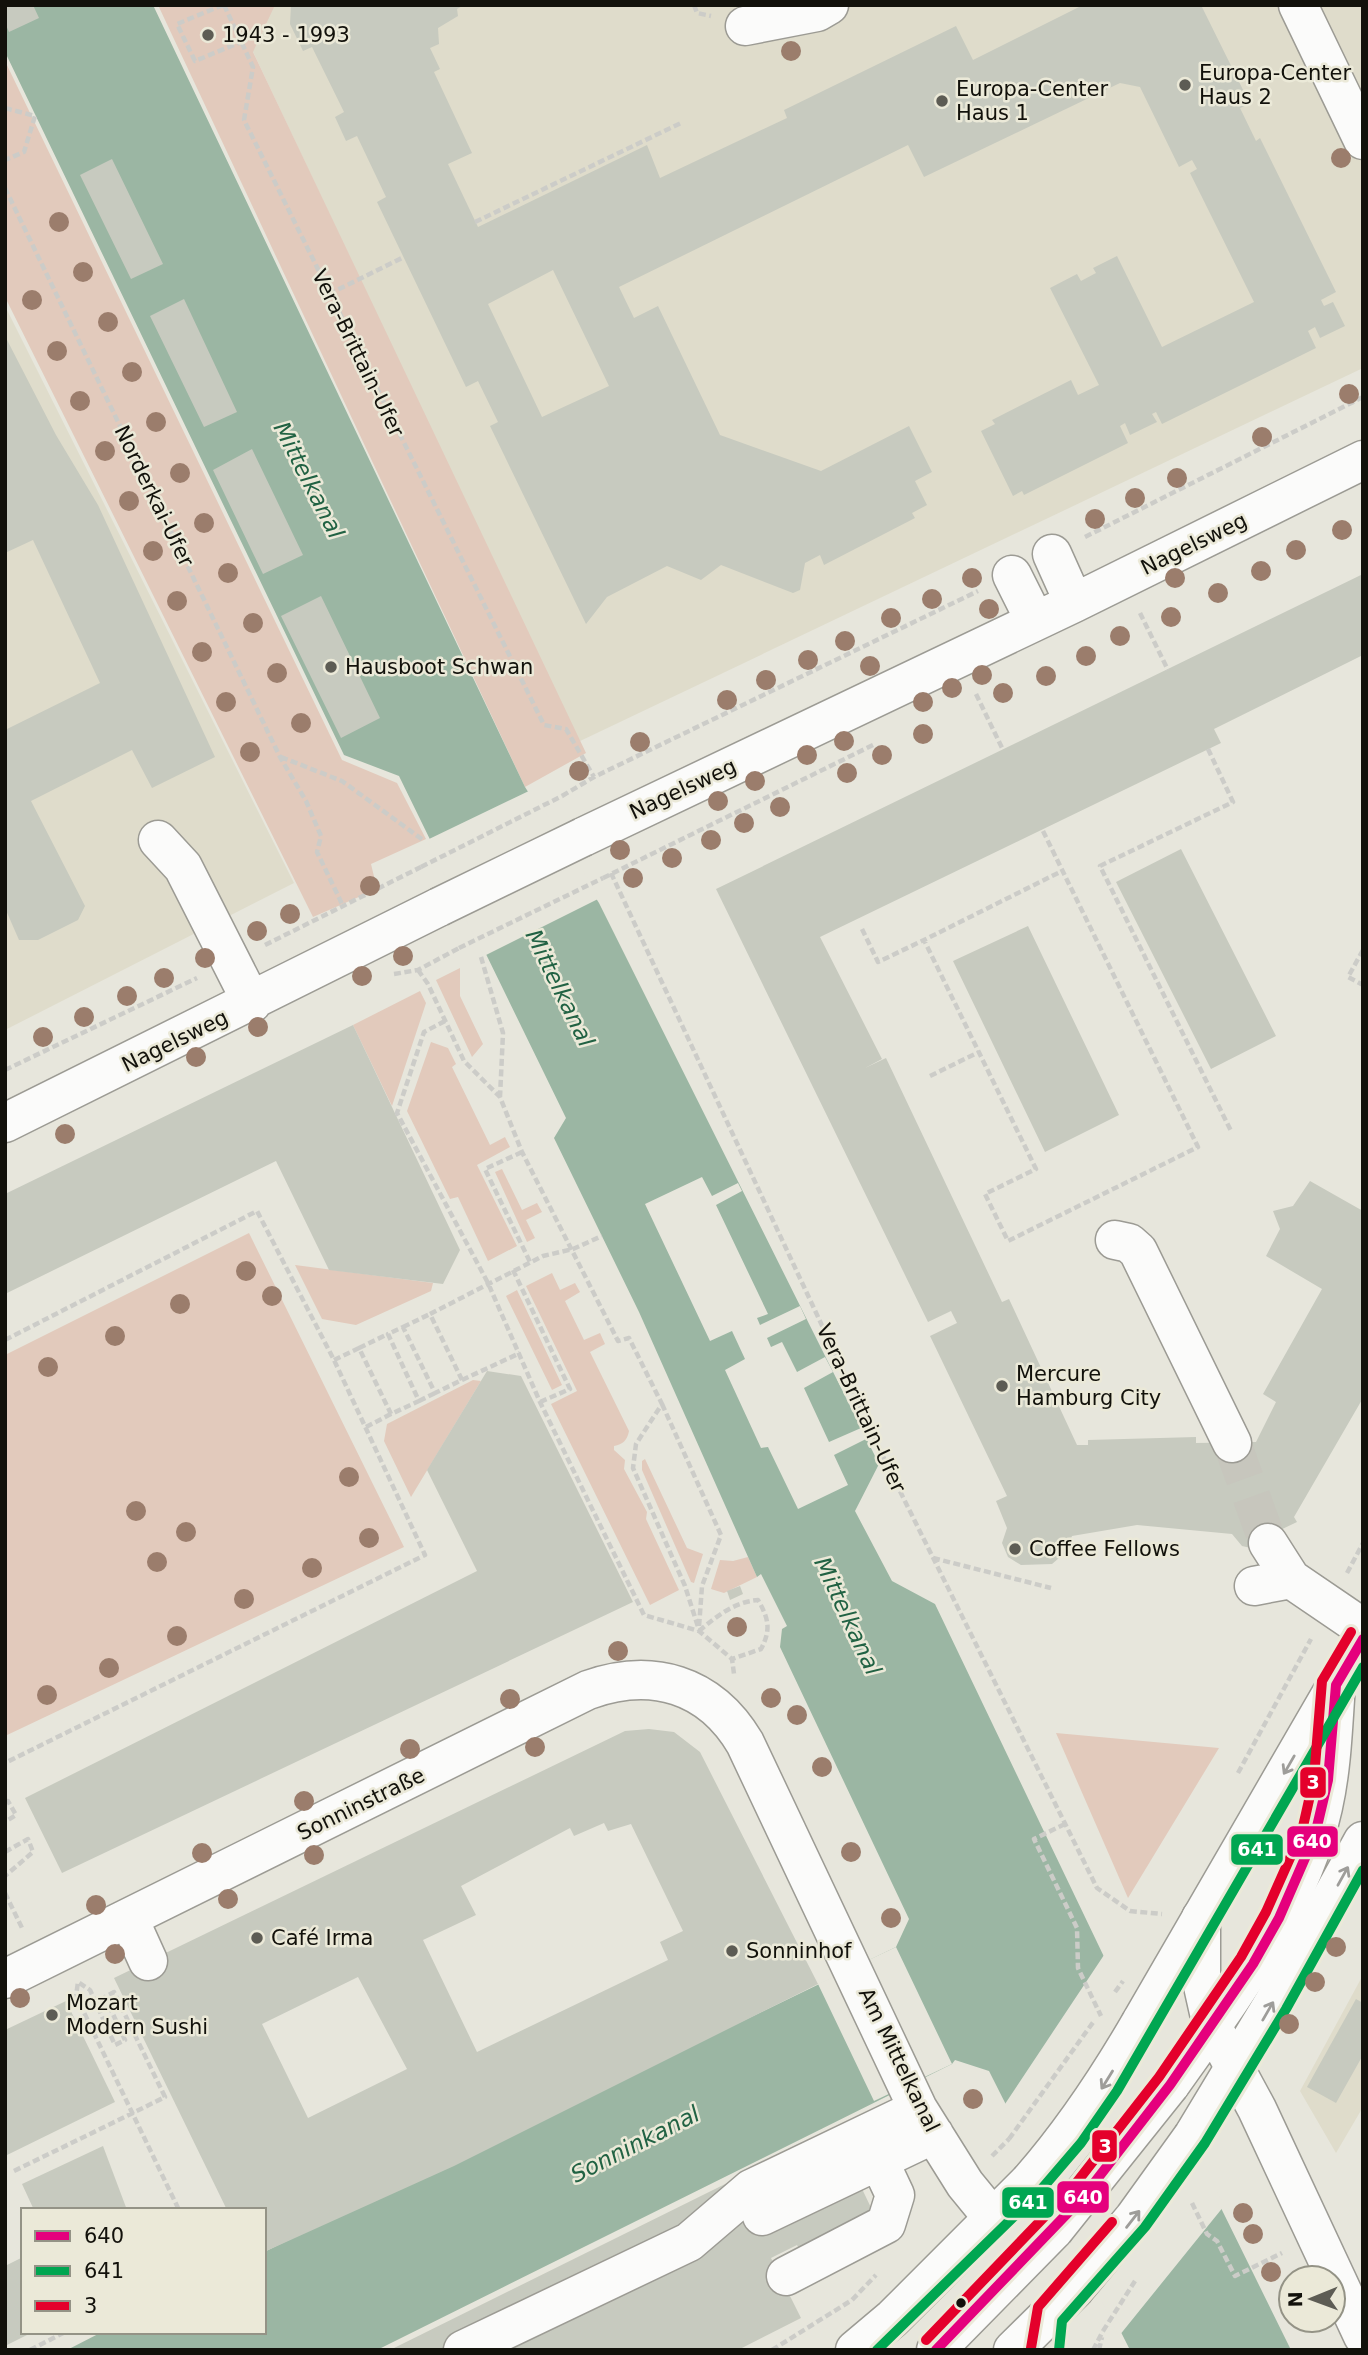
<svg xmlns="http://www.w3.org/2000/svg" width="1368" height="2355" viewBox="0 0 1368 2355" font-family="'DejaVu Sans',sans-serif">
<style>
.built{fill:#dfdccb}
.green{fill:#e2cabc}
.water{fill:#9bb6a3}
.pier{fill:#e7e6dc}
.building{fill:#c7cabf;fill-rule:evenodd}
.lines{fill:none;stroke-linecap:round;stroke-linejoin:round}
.minor-tunnel{stroke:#c7c6bd;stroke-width:38;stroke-dasharray:38 19;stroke-linecap:butt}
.minor-casing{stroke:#9c9b94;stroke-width:41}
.major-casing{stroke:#9c9b94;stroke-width:41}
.path{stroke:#ccccc8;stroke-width:4.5;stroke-dasharray:7 3.5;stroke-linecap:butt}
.minor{stroke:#fbfbfa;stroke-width:38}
.major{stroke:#fbfbfa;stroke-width:38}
.minor-bridge-casing{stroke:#9c9b94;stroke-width:41;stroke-linecap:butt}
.major-bridge-casing{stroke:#9c9b94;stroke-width:41;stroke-linecap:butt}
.path-bridge{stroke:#ccccc8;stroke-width:4.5;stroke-dasharray:7 3.5;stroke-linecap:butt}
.minor-bridge{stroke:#fbfbfa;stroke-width:38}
.major-bridge{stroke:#fbfbfa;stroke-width:38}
.bus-1-casing{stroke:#ebe9d8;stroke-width:16}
.bus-2-casing{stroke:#ebe9d8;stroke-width:16}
.bus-3-casing{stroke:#ebe9d8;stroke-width:16}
.bus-1{stroke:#e5007d;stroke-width:10}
.bus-2{stroke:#00a651;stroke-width:10}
.bus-3{stroke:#e4002b;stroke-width:10}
.tree{fill:#9b7d6c}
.oneway{stroke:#9e9d9a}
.poi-dot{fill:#5d5c54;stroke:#ebe9d8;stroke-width:2.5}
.bus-dot{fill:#12110b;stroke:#ebe9d8;stroke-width:2.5}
.labels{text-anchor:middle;stroke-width:5;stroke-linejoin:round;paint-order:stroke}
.poi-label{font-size:21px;fill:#12110b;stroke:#ebe9d8;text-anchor:start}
.street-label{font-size:21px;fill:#12110b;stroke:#ebe9d8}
.water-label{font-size:23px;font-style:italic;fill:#216243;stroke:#ebe9d8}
.line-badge{stroke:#ebe9d8;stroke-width:2.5}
.badge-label{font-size:19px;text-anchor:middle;font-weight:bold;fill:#fff}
</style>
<rect width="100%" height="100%" fill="#e7e6dc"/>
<!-- built -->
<path class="built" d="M231 5H1363V368L578 742Z
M5 306 294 883 5 1030Z
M1363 1975V2107L1336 2153 1300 2091Z"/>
<!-- green -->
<path class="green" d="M158 5H275L253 52 586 753 525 787Z
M5 61 342 760 397 783 426 839 371 864 377 889 313 917 5 297Z
M460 968V996L483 1044 472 1057 436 980Z
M420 991 426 1003 392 1106 353 1025Z
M431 1042 448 1048 456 1064 452 1067 490 1145 505 1137 510 1147 477 1165 517 1246 488 1261 458 1197 450 1199 407 1111Z
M502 1169 522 1210 537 1203 542 1212 526 1220 535 1238 527 1242 495 1172Z
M249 1233 404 1547 5 1736V1355Z
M295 1265 433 1283 431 1291 356 1325 322 1319Z
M552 1273 560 1290 575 1283 580 1292 565 1301 584 1340 600 1333 605 1344 590 1352 629 1431C627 1441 623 1444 614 1446V1450L625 1460 624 1469 647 1512 646 1519 679 1590 650 1605 551 1404 577 1391 526 1286Z
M517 1290 562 1385 552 1390 506 1296Z
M473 1380 481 1381 411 1497 384 1441 387 1424Z
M645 1459 687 1548 703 1554 694 1583 691 1582 642 1470V1461Z
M748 1557 757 1577 724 1593 711 1589 720 1560 733 1561Z
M1056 1733 1219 1748 1128 1898Z"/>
<!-- water -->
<path class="water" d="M5 5H153L525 787 599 903 879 1464 855 1511 892 1581 935 1604 1165 2084 1221 2208 1291 2350H1130L989 2071 955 2060 952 2064 377 2350H67L102 2332H264V2252L896 1947 909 1919 780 1647 782 1629 787 1626 761 1574 757 1577 639 1312 554 1138 566 1118 399 776 344 755 5 52Z"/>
<!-- pier -->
<path class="pier" d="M531 790 600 898 484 956 427 840Z
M702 1177 712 1196 738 1183 742 1191 716 1205 768 1314 757 1318 760 1325 800 1306 806 1319 767 1338 771 1347 782 1342 797 1372 825 1357 833 1372 804 1388 829 1442 861 1428 866 1439 834 1455 848 1485 798 1509 768 1447 761 1448 725 1370 745 1359 732 1331 710 1341 645 1204Z
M896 1947 952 2064 874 2101 818 1984Z
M1106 1952 1224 2206 1119 2336 1003 2107Z"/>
<!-- building -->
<path class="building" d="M5 5H33L39 18 9 32 5 23Z
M291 5H464L457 9 458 16 438 28 439 44 430 48 440 69 434 72 472 153 448 164 478 227 647 145 660 178 787 118 784 110 956 26 973 60 1083 5H1201L1250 104 1240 108 1256 141 1260 138 1336 292 1321 300 1324 306 1333 302 1345 326 1320 338 1315 327 1308 331 1316 348 1162 424 1156 412 1152 414 1157 422 1130 435 1125 423 1120 426 1128 443 1024 495 1022 491 1013 496 981 431 995 424 992 420 1071 380 1078 395 1099 385 1050 288 1077 274 1081 281 1096 273 1093 268 1117 256 1162 347 1254 302 1190 173 1197 169 1192 160 1179 167 1140 87 1120 83 924 177 908 145 619 287 634 318 658 306 720 435 821 471 909 426 932 472 915 481 927 505 912 513 915 518 824 565 820 555 805 563 800 590 793 593 721 565 701 580 667 566 607 597 586 624 490 426 498 422 478 381 466 387 377 202 386 197 357 136 346 141 335 117 344 112 312 47 303 51 290 24ZM553 270 609 386 542 417 488 304Z
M112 159 163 264 131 279 80 175Z
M184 299 237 412 204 427 150 316Z
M5 336 56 435 98 505 215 757 152 788 132 750 31 801 85 906 78 920 38 940H19L5 908V730L100 683 33 540 5 553Z
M252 449 303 555 263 574 213 470Z
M1363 574V655L1214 729 1221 743 820 937 882 1059 865 1068 886 1058 1002 1302 1009 1299 1077 1445H1088V1440L1196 1437V1443L1256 1442 1276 1402 1263 1394 1322 1289 1266 1256 1280 1229 1273 1211 1293 1206 1310 1181 1363 1211V1398L1294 1517 1297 1522 1276 1532 1255 1549 1242 1546 1232 1534 1137 1525 1072 1536 1066 1552 1052 1564 1021 1565 1008 1557 1002 1543 1007 1528 996 1501 1007 1496 930 1336 957 1323 951 1311 928 1322 716 889Z
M321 596 380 718 341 738 281 616Z
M1181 849 1276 1036 1211 1069 1116 882Z
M1028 926 1119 1115 1045 1152 953 961Z
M353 1025 460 1250 443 1284 329 1270 276 1161 5 1294V1194Z
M487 1371 521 1376 633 1602 62 1873 25 1798 477 1571 427 1470Z
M740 1586 743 1594 730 1600 727 1591Z
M649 1729 674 1732 700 1752 818 1984 454 2166 264 2252V2210H227L114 1978 625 1731ZM604 1823 608 1831 631 1824 683 1931 660 1942 668 1960 477 2052 423 1940 476 1915 461 1886 570 1828 574 1836ZM358 1977 407 2069 308 2118 262 2024Z
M1356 1999 1363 2003V2055L1336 2103 1307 2087Z
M66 2001 115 2102 5 2156V2030Z
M834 2130 874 2214 800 2251 797 2245 771 2258 801 2318 738 2350H390Z
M103 2146 127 2210H34L22 2184Z
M23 2257V2332H33L5 2346V2266Z"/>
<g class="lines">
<!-- minor-tunnel -->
<path class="minor-tunnel" d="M1232 1443 1268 1543"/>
<!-- minor casing -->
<g class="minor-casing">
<path id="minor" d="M1298 5 1363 140
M745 26 817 12 829 5
M1052 554 1074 603
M1012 575 1035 621
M583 837 1074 603 1363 460
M158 840 183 867 252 1003
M5 1123 439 907
M1115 1240 1129 1243 1138 1251 1232 1443
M1268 1543 1291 1579
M1254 1586 1291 1579 1363 1628
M1201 1918V1977L1212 2026 1257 2109 1363 2336
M129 1919 148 1961
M5 1979 588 1690C652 1667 710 1684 745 1743L918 2109 965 2184 992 2217
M1170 2085C1230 2000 1300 1910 1323 1807 1332 1767 1333 1725 1336 1685
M762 2216 934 2134
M786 2276 886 2224 895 2195 879 2161
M463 2350 689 2242 751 2189 918 2109
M936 2350 1054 2230"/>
</g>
<!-- major casing -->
<g class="major-casing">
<path id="major" d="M1141 2022 1363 1639
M1193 2136 1274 2002 1363 1841
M855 2350 893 2318 1029 2182
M1013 2350 1074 2290"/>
</g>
<!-- path -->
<path class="path" d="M223 5 177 24 195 61 241 42
M224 5 253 67 244 120 544 725 566 729 594 777
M694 5 697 13 711 16
M1362 5 1363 6
M5 108 35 116 24 152 5 160
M5 188 280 757 306 801 321 836 317 852 344 908
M475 222 681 123
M329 294 404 257
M1085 537 1363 397
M1140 613 1168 670
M976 694 1003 750
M1208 749 1233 802 1100 866 1232 1133
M281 757 342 781 423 840
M562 796 594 777 978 591
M1043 831 1198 1147 1008 1241 985 1194 1036 1169 924 940 1062 871
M611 873 888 1467 1097 1888 1130 1911 1162 1914
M603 878 875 744
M862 929 878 962 924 940
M265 945 421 867
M1363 950 1348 977 1363 985
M481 957 503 1033 500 1097
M418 970 428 984 464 1061 500 1097 522 1152 618 1341 629 1338 662 1404 636 1444 633 1468 685 1586 699 1630
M394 974 418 970 459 948
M445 1021 424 1032 397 1113 488 1283 540 1402 644 1615 699 1631 732 1659 734 1674
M5 1070 197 978
M930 1076 979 1052
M522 1152 485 1169 530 1262
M513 1270 570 1389 540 1402
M403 1327 430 1314
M5 1340 257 1211 334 1360 425 1555 5 1763
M359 1348 388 1334
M334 1360 359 1348 391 1414 419 1401 388 1334 403 1327 435 1393 462 1380 430 1314 543 1256 573 1249 602 1236
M462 1380 520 1353
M419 1401 435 1393
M662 1404 721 1535 702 1586 699 1627
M366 1427 391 1414
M933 1558 1051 1588
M1347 1573 1363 1543
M699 1631C717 1616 734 1602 758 1600 769 1619 771 1630 761 1649L732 1659
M1238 1773 1311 1639
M5 1802 8 1801 16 1815 5 1822
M1065 1824 1034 1839 1077 1928 1078 1968 1101 2016
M5 1852 28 1839 33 1852 5 1876
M5 1893 23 1930
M992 2156 1009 2139
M14 2171C65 2146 115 2122 165 2097L114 1992 105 1997 125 2040 115 2045 90 1990 78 1982 76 1996 179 2210
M1192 2203 1207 2234 1217 2241 1235 2276 1282 2253
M30 2350 65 2332
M772 2350 852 2300 876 2275
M1093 2350 1103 2331
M1099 2350 1102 2337"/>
<!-- minor -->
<use href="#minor" class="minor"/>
<!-- major -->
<use href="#major" class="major"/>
<!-- minor-bridge casing -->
<g class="minor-bridge-casing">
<path id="minor-bridge" d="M439 907 583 837
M1054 2230 1170 2085"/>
</g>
<!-- major-bridge casing -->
<g class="major-bridge-casing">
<path id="major-bridge" d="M1029 2182C1073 2132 1108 2079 1141 2022
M1074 2290 1134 2218 1193 2136"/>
</g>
<!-- path-bridge -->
<path class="path-bridge" d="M421 867 562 796
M459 948 603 878
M1115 1992 1123 1981
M1009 2139 1094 2021
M1103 2331 1135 2281"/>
<!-- minor-bridge -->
<use href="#minor-bridge" class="minor-bridge"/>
<!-- major-bridge -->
<use href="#major-bridge" class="major-bridge"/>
<!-- bus-1 casing -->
<g class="bus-1-casing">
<path id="bus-1" d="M936 2350 1084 2196 1170 2085 1253 1964 1279 1918 1315 1835 1328 1780 1336 1685 1363 1639"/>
</g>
<!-- bus-2 casing -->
<g class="bus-2-casing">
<path id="bus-2" d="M877 2350 1039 2192 1081 2143 1117 2091 1363 1667
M1059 2350 1062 2321 1145 2227 1205 2143 1286 2009 1363 1870"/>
</g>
<!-- bus-3 casing -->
<g class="bus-3-casing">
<path id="bus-3" d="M926 2340 1073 2187 1159 2077 1241 1957 1266 1912 1302 1831 1314 1778 1322 1681 1351 1632
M1031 2348 1038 2307 1112 2222"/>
</g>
<!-- bus-1 -->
<use href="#bus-1" class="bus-1"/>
<!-- bus-2 -->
<use href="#bus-2" class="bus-2"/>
<!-- bus-3 -->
<use href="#bus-3" class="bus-3"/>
</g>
<!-- trees -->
<g class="tree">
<circle cx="791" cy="51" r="10"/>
<circle cx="1341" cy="158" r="10"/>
<circle cx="59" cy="222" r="10"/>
<circle cx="83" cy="272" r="10"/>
<circle cx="32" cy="300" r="10"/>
<circle cx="108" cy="322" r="10"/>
<circle cx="57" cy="351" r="10"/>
<circle cx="132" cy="372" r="10"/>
<circle cx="1349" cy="394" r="10"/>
<circle cx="80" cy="401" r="10"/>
<circle cx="156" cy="422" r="10"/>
<circle cx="1262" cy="437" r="10"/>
<circle cx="105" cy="451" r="10"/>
<circle cx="180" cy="473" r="10"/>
<circle cx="1177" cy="478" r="10"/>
<circle cx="1135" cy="498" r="10"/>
<circle cx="129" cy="501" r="10"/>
<circle cx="1095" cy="519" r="10"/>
<circle cx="204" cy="523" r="10"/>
<circle cx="1342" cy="530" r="10"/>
<circle cx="1296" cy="550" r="10"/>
<circle cx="153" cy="551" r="10"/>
<circle cx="1261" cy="571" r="10"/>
<circle cx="228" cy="573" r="10"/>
<circle cx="972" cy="578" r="10"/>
<circle cx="1175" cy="578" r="10"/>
<circle cx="1218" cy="593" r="10"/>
<circle cx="932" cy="599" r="10"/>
<circle cx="177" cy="601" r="10"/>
<circle cx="989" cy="609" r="10"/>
<circle cx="1171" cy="617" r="10"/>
<circle cx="891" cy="618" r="10"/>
<circle cx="253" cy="623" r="10"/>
<circle cx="1120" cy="636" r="10"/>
<circle cx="845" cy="641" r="10"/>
<circle cx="202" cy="652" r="10"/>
<circle cx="1086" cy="656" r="10"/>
<circle cx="808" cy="660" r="10"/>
<circle cx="870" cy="666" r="10"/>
<circle cx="277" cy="673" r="10"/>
<circle cx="982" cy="675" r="10"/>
<circle cx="1046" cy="676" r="10"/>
<circle cx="766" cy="680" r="10"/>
<circle cx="952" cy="688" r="10"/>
<circle cx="1003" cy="693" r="10"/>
<circle cx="727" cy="700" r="10"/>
<circle cx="226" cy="702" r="10"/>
<circle cx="923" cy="702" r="10"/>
<circle cx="301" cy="723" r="10"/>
<circle cx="923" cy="734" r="10"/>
<circle cx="844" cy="741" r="10"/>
<circle cx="640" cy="742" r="10"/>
<circle cx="250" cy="752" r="10"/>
<circle cx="807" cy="755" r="10"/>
<circle cx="882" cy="755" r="10"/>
<circle cx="579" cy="771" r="10"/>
<circle cx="847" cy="773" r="10"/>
<circle cx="755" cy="781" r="10"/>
<circle cx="718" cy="801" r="10"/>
<circle cx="780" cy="807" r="10"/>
<circle cx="744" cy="823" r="10"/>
<circle cx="711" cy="840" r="10"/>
<circle cx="620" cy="850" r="10"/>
<circle cx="672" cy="858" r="10"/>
<circle cx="633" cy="878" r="10"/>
<circle cx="370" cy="886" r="10"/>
<circle cx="290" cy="914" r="10"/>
<circle cx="257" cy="931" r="10"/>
<circle cx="403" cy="956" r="10"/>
<circle cx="205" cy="958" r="10"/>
<circle cx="362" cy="976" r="10"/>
<circle cx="164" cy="978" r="10"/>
<circle cx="127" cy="996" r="10"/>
<circle cx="84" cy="1017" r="10"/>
<circle cx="258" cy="1027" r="10"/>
<circle cx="43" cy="1037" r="10"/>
<circle cx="196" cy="1057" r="10"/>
<circle cx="65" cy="1134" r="10"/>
<circle cx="246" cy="1271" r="10"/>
<circle cx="272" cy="1296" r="10"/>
<circle cx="180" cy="1304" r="10"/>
<circle cx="115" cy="1336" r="10"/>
<circle cx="48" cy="1367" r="10"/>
<circle cx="349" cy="1477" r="10"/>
<circle cx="136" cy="1511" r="10"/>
<circle cx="186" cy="1532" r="10"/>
<circle cx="369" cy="1538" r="10"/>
<circle cx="157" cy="1562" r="10"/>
<circle cx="312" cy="1568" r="10"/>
<circle cx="244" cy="1599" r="10"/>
<circle cx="737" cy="1627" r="10"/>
<circle cx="177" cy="1636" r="10"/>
<circle cx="618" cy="1651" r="10"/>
<circle cx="109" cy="1668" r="10"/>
<circle cx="47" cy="1695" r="10"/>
<circle cx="771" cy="1698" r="10"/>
<circle cx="510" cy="1699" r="10"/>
<circle cx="797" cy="1715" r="10"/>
<circle cx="535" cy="1747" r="10"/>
<circle cx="410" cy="1749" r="10"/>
<circle cx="822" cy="1767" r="10"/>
<circle cx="304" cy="1801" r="10"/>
<circle cx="851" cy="1852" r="10"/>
<circle cx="202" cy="1853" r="10"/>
<circle cx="314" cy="1855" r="10"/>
<circle cx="228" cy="1899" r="10"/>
<circle cx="96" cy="1905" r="10"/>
<circle cx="891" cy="1918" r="10"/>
<circle cx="1336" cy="1947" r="10"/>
<circle cx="115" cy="1954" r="10"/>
<circle cx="1315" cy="1982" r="10"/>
<circle cx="20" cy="1998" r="10"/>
<circle cx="1289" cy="2024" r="10"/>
<circle cx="973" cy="2099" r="10"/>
<circle cx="1243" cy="2213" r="10"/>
<circle cx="1253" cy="2234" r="10"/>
<circle cx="1271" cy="2272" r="10"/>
</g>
<!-- one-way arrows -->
<defs><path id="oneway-shaft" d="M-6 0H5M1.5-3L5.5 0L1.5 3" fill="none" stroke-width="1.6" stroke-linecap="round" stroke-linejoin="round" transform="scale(1.75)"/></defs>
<g class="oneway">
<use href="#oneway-shaft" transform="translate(1289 1765) rotate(120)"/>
<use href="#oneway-shaft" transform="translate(1343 1876) rotate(-61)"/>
<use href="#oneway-shaft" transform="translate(1268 2011) rotate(-60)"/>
<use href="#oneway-shaft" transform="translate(1107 2080) rotate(122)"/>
<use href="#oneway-shaft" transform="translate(1133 2219) rotate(-52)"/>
</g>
<!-- markers -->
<g class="poi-dot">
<circle cx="208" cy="35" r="7"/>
<circle cx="1185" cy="85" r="7"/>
<circle cx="942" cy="101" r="7"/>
<circle cx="331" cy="667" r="7"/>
<circle cx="1002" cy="1386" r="7"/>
<circle cx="1015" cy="1549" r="7"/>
<circle cx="257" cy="1938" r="7"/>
<circle cx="732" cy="1951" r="7"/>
<circle cx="52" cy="2015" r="7"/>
</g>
<circle class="bus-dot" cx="961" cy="2303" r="6"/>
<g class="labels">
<!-- poi labels -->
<g class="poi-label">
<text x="222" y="42">1943 - 1993</text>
<text x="1199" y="80">Europa-Center<tspan x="1199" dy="24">Haus 2</tspan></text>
<text x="956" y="96">Europa-Center<tspan x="956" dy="24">Haus 1</tspan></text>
<text x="345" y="674">Hausboot Schwan</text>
<text x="1016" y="1381">Mercure<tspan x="1016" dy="24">Hamburg City</tspan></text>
<text x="1029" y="1556">Coffee Fellows</text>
<text x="271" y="1945">Café Irma</text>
<text x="746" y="1958">Sonninhof</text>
<text x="66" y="2010">Mozart<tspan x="66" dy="24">Modern Sushi</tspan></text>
</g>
<!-- street labels -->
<g class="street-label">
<text transform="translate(358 353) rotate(64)" y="7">Vera-Brittain-Ufer</text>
<text transform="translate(154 496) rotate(64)" y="7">Norderkai-Ufer</text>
<text transform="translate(1194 544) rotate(-26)" y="7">Nagelsweg</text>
<text transform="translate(683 789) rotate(-25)" y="7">Nagelsweg</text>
<text transform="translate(175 1041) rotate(-26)" y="7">Nagelsweg</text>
<text transform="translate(861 1408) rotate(65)" y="7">Vera-Brittain-Ufer</text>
<text transform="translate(361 1804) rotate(-26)" y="7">Sonninstraße</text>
<text transform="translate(899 2060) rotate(64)" y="7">Am Mittelkanal</text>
</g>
<!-- water labels -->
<g class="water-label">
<text transform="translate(309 480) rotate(63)" y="8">Mittelkanal</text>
<text transform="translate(560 988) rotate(64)" y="8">Mittelkanal</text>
<text transform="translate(848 1616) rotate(65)" y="8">Mittelkanal</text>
<text transform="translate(635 2144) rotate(-27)" y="8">Sonninkanal</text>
</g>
</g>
<g class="line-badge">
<rect x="1299" y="1766" width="28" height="33" rx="7" fill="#e4002b"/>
<rect x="1286" y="1825" width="53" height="33" rx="7" fill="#e5007d"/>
<rect x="1230" y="1833" width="54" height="33" rx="7" fill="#00a651"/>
<rect x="1091" y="2129" width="27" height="34" rx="7" fill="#e4002b"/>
<rect x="1056" y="2180" width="54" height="34" rx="7" fill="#e5007d"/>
<rect x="1001" y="2186" width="54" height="33" rx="7" fill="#00a651"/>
</g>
<g class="badge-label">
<text x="1313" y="1789">3</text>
<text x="1312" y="1848">640</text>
<text x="1257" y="1856">641</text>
<text x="1105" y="2153">3</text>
<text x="1083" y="2204">640</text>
<text x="1028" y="2209">641</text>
</g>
<!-- border -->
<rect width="1368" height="2355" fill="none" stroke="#12110b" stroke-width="14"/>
<!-- legend -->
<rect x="21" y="2208" width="245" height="126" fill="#ebe9d8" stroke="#949386" stroke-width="2"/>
<rect x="35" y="2231" width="35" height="10" fill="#e5007d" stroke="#949386" stroke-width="2"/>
<text x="84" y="2243" font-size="21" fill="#12110b">640</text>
<rect x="35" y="2266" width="35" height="10" fill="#00a651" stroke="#949386" stroke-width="2"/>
<text x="84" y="2278" font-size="21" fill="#12110b">641</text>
<rect x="35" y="2301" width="35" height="10" fill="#e4002b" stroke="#949386" stroke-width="2"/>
<text x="84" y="2313" font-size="21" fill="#12110b">3</text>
<!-- north arrow -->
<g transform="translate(1312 2299) rotate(269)"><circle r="33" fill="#ebe9d8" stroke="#949386" stroke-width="2"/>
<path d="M0-5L12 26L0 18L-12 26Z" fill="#5d5c54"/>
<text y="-10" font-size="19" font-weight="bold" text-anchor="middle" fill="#12110b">N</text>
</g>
</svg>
